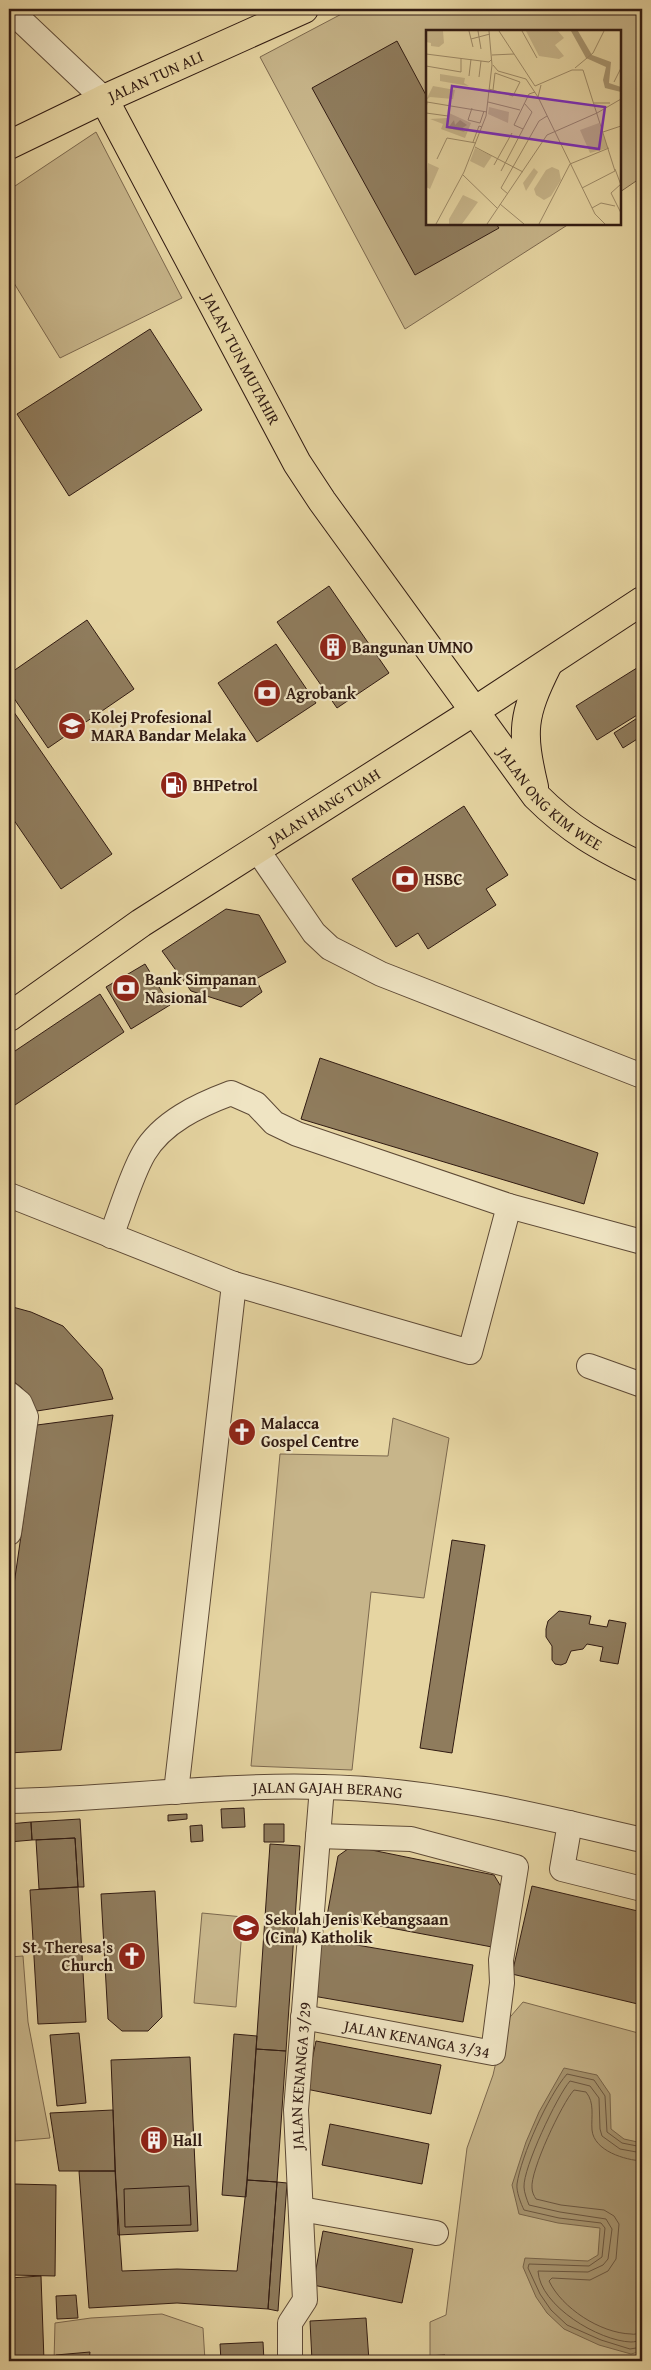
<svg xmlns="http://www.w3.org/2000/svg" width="651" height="2370" viewBox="0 0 651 2370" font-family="'Gentium Book Plus',serif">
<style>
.green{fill:#c7b58a;stroke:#7c684e}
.water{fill:#a89671;stroke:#78654b}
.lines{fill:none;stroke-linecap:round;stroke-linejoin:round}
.shore{stroke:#6c5842;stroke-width:1}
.building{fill:#8f7c5d;stroke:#311b12}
.minor-casing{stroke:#5e4a36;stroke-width:26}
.major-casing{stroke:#311b12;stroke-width:30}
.minor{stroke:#efe4c3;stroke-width:24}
.major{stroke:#e6d5a2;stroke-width:28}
.labels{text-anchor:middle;stroke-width:4.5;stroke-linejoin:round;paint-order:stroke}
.street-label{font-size:16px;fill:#311b12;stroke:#efe4c3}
.poi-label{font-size:16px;font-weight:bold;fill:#311b12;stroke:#efe4c3;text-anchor:start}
.inset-road{fill:none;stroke:#9e8b68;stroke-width:1}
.view{fill:#7b2cbf;fill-opacity:0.15;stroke:#7b2cbf;stroke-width:2.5}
.inset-edge{fill:none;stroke:#311b12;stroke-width:2.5}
</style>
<rect width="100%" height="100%" fill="#e6d5a2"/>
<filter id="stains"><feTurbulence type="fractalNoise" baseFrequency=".004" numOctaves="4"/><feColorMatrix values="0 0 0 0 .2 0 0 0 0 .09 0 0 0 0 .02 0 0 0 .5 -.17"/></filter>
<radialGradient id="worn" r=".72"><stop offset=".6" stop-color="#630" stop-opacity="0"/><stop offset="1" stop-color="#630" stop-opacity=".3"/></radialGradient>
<!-- green -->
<path class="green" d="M351 9H642V177L620 192V31H427V224H569L405 329 260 57Z
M96 132 182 298 60 358 9 275V190Z
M393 1418 449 1438 424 1598 371 1592 352 1770 251 1766 280 1454 388 1456Z
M202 1913 243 1917 236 2007 194 2003Z
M23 1956 28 2022 50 2138 15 2141 9 1957Z
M523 2002 642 2034V2361H436L430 2359V2322L446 2315 467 2148 493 2075 505 2023Z
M162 2314 203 2328 205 2361H54L55 2323 91 2318Z"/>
<!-- water -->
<path class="water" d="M564 2068 597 2075 610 2094 611 2129 624 2139 642 2143V2351L631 2354 599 2345 564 2329 547 2313 536 2297 523 2267 525 2258 588 2261 598 2255 600 2228 558 2223 519 2214 512 2185 526 2142 539 2112Z"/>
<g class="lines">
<!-- shore -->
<path class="shore" d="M642 2147 622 2143 607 2132 605 2096 594 2080 567 2074C548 2096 521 2156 517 2184 516 2191 521 2204 524 2210L559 2218 601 2223 605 2228 602 2257 589 2266 529 2264 528 2268 540 2294 551 2310 567 2325 601 2340 630 2349 642 2347
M642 2153 620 2149 602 2136 600 2129 599 2098 590 2086 570 2081C557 2096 523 2168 524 2187 524 2192 527 2200 529 2205L560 2212 606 2219 612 2229 608 2259 603 2265 588 2272 538 2271C540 2306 599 2341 631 2342 634 2342 639 2341 642 2340
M642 2161C625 2160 594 2151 592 2130 591 2116 595 2103 586 2092L574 2090C562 2103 530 2171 532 2188 532 2192 534 2196 536 2199L561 2205 604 2210 614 2216 619 2224 616 2259 608 2271 590 2280 552 2278 549 2281C562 2308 600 2333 631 2334 634 2335 639 2333 642 2333"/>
</g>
<!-- building -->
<path class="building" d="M397 41 427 97V224H496L499 228 415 275 312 88Z
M150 329 202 410 69 496 17 414Z
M329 586 389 673 337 708 277 622Z
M87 620 134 689 48 748 9 691V674Z
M276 644 316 703 257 742 218 683Z
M640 666 642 670V712L597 740 576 706Z
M9 705 112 854 61 889 9 813Z
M642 715V736L623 748 614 733Z
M464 806 508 875 486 889 496 905 428 949 418 933 396 947 352 879Z
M226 909 259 915 286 962 256 979 262 992 241 1007 191 991 162 951Z
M145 964 170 1005 131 1029 106 987Z
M100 994 124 1032 9 1109V1055Z
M320 1058 598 1153 584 1204 301 1119Z
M9 1306 31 1312 63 1326 102 1369 113 1399 37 1411 22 1388 9 1378Z
M9 1414 15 1423 9 1469Z
M113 1415 61 1750 9 1753V1619L37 1425Z
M452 1540 485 1545 452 1753 420 1748Z
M559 1611 591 1616 589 1624 607 1627 609 1620 626 1623 618 1664 600 1661 603 1647 587 1644 583 1649 571 1651 566 1663 561 1665 555 1664 552 1660V1646L546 1637V1629L548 1621Z
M244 1808 245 1827 222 1828 221 1809Z
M187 1814V1819L168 1821V1815Z
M80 1819 84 1887H78L75 1838 32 1840 31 1824V1822Z
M31 1822 32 1840 9 1842V1824Z
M264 1824H284V1842H264Z
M202 1825 203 1841 191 1842 190 1826Z
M75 1838 78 1887 39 1889 36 1840Z
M270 1844 300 1846 286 2051 256 2049Z
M352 1846 494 1875 503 1890 492 1947 327 1916 338 1856Z
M532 1886 642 1912V2005L512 1974Z
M78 1887 86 2022 38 2024 30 1890Z
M155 1891 162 2017 148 2031H122L108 2019 101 1894Z
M322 1939 473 1965 463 2022 313 1996Z
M9 2023 14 2172H9Z
M79 2033 86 2103 57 2106 50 2035Z
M234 2034 257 2036 246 2197 222 2195Z
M316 2041 441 2065 431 2114 306 2089Z
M256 2049 286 2051 277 2182 247 2180Z
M190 2057 198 2231 118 2235 111 2060Z
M113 2110 115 2171H59L50 2113Z
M330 2124 429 2144 422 2184 322 2165Z
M79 2171H115L122 2271 177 2269 237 2271 247 2180 277 2182 268 2309 177 2303 89 2308Z
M277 2182 287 2183 278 2311 268 2309Z
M14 2184 56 2185 55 2276 12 2275Z
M14 2184 12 2275 9 2276V2185Z
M189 2186 191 2225 125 2227 124 2189Z
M323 2231 413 2249 402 2303 313 2285Z
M41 2276 44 2361H9V2278Z
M76 2295 78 2318 57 2319 56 2296Z
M366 2318 369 2361H312L310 2321Z
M263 2342 264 2361H221L220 2344Z
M90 2352 89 2361H56V2355Z
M445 2355V2361H390V2358Z
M186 2356 185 2361H108V2358Z"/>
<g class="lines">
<!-- minor casing -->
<g class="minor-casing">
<g id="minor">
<path d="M9 9 104 99"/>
<path d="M256 848 314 933 330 948 381 974 642 1076"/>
<path d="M9 1195 234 1284 470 1352 509 1206"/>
<path d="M111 1236C121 1211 131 1175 144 1153 162 1122 199 1105 231 1093L256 1104 274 1123 297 1134 509 1206 642 1242"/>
<path d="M589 1366 642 1385"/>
<path d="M9 1394 20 1403 26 1417 9 1533"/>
<path d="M176 1792 234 1284"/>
<path id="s1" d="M9 1801C113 1799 218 1784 322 1787 431 1789 537 1815 642 1840"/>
<path d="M570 1823 562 1869 642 1889"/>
<path id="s2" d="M303 2017 493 2053 502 1983 501 1960 516 1867 411 1839 318 1836"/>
<path d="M301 2209 436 2233"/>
<path id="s3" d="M290 2361V2323L305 2300 296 2110 322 1787"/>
</g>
</g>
<!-- major casing -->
<g class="major-casing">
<g id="major">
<path id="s4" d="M104 99 297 463 322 501 536 796C570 830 599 846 642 867"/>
<path id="s5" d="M9 145 104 99 304 9"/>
<path d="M534 787C521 731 522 716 548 664"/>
<path id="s6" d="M9 1017 141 923 473 712 642 601"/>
</g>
</g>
<!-- minor -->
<use href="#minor" class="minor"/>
<!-- major -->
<use href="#major" class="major"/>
</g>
<!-- icons -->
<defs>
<g id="building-disc" transform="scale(1.4375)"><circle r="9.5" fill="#8f2418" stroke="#efe4c3"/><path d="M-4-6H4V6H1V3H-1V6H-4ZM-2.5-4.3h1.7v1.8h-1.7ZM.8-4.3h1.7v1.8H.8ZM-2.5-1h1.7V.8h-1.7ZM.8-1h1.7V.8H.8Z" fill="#fff"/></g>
<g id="bank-disc" transform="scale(1.4375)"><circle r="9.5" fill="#8f2418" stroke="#efe4c3"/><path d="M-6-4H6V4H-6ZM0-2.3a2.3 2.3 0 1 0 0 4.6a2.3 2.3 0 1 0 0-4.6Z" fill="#fff"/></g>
<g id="university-disc" transform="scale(1.4375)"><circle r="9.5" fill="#8f2418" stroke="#efe4c3"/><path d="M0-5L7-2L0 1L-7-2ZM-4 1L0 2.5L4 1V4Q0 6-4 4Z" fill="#fff"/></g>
<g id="fuel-disc" transform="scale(1.4375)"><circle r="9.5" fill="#8f2418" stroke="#efe4c3"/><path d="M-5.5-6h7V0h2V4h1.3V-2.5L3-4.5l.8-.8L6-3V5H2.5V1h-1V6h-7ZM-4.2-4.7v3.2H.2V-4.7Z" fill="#fff"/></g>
<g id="church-disc" transform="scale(1.4375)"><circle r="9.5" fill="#8f2418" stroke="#efe4c3"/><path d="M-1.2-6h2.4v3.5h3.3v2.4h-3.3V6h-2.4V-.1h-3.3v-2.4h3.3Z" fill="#fff"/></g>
<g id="school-disc" transform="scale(1.4375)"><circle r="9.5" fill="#8f2418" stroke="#efe4c3"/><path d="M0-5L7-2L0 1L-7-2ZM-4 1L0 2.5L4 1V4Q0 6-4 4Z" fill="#fff"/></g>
</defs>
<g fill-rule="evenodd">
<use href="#building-disc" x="333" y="647"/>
<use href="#bank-disc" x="267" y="693"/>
<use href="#university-disc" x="72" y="726"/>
<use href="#fuel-disc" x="174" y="785"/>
<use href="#bank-disc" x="405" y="879"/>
<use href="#bank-disc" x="126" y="988"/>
<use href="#church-disc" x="242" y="1432"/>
<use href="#school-disc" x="246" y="1928"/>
<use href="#church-disc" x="132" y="1956"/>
<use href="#building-disc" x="154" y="2140"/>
</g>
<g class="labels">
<!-- street labels -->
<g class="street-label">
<text dy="6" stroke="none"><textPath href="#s5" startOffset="162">JALAN TUN ALI</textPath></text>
<text dy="6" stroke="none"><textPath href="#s4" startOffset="294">JALAN TUN MUTAHIR</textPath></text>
<text dy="6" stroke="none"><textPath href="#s4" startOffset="834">JALAN ONG KIM WEE</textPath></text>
<text dy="6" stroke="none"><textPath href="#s6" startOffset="379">JALAN HANG TUAH</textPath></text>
<text dy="6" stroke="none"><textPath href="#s1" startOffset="319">JALAN GAJAH BERANG</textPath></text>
<text dy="6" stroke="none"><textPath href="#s2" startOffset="116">JALAN KENANGA 3/34</textPath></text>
<text dy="6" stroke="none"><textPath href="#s3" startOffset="290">JALAN KENANGA 3/29</textPath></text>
</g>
<!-- poi labels -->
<g class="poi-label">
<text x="352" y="653">Bangunan UMNO</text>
<text x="286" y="699">Agrobank</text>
<text x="91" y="723">Kolej Profesional<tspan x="91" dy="18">MARA Bandar Melaka</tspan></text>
<text x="193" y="791">BHPetrol</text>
<text x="424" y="885">HSBC</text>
<text x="145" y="985">Bank Simpanan<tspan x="145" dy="18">Nasional</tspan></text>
<text x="261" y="1429">Malacca<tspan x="261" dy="18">Gospel Centre</tspan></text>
<text x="265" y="1925">Sekolah Jenis Kebangsaan<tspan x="265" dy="18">(Cina) Katholik</tspan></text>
<text x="113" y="1953" text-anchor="end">St. Theresa's<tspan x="113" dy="18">Church</tspan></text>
<text x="173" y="2146">Hall</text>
</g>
</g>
<!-- overview -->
<g transform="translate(426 30)">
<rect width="195" height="195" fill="#e6d5a2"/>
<path d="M0 1H17L18 13 13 17 5 16V13L0 12ZM100 1H132L138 8 129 15 138 26 133 29 113 26ZM14 44 39 48 38 53 43 56 14 51ZM7 56 29 60 27 69 4 67 0 70ZM63 77 83 82 82 93 62 84ZM23 83 45 93 39 108 15 99 17 94 4 89 21 88ZM173 93 182 118 164 123 154 100ZM49 118 66 126 58 138 44 131ZM2 133 13 138 4 159 0 157ZM126 137 133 140 135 150 125 166 118 170 110 165 108 159 120 140ZM108 138 112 142 100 161 97 153ZM37 165 52 172 36 194H23V189Z" fill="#c7b58a"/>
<path d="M145 1H152L166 25 185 32 183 53 195 57V62L179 58 177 50 180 37 160 28ZM28 90 29 95 34 90 41 95 35 99 39 102 22 98Z" fill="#a89671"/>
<path class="inset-road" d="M43 1 47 17M52 1 55 19M73 1 109 56 146 40H157L189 141 156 158M96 1 111 28M45 9 64 4M0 24 63 32 66 29M66 25 88 24M67 35 72 41 100 49 112 67M0 36 35 42V28M149 38 167 23 178 1M43 46 45 29M53 47 55 31M188 52 195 38M115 55 112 67 169 184 179 194M63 59 87 66 94 52 69 43 67 60M62 72 94 80M168 73H184M46 78 42 90 54 93 58 81M0 79 1 72 61 82M0 83 22 86M171 83 195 69M97 99 88 95 103 64 109 62M177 102 195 96M47 112 53 96 56 97M49 117 97 142M11 129 21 108 50 113M144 134 183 118M68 135 86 103M189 139 195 155M75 141 106 82 98 73M37 145 71 178M195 154 185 163 195 183M82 164 75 158 113 91 121 86M74 174 98 194M166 178 175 173 189 176M10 194 38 142 60 86 66 35 63 1M61 194 121 105 171 83M113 194 144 134"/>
<path class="view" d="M26 56 179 77 173 119 21 97Z"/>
<rect width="195" height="195" class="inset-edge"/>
</g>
<!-- margin -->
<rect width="651" height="2370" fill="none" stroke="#e6d5a2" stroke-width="30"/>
<rect x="10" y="10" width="631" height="2350" fill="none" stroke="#311b12" stroke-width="2.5"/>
<rect x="15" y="15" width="621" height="2340" fill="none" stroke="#311b12"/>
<rect width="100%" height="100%" filter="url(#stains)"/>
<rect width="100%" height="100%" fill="url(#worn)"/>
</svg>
